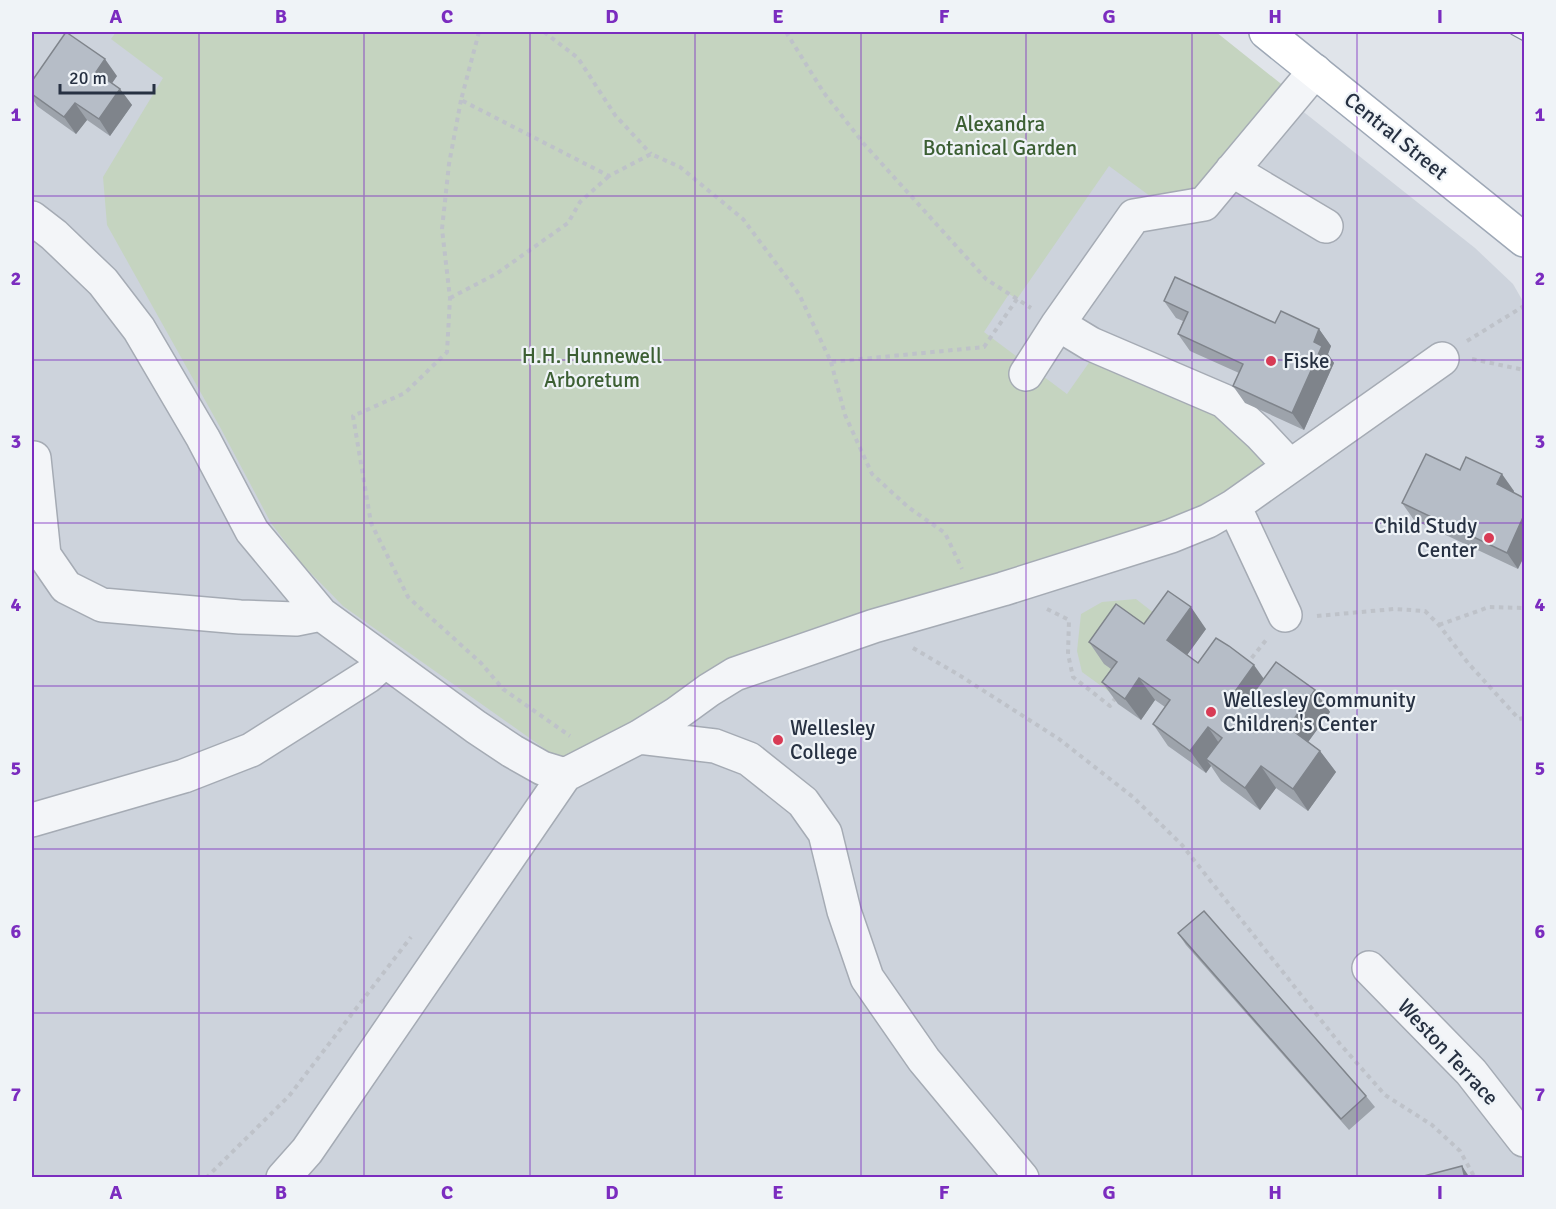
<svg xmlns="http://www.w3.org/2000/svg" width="1556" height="1209" viewBox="0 0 1556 1209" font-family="Signika,sans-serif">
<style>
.built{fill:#cdd3dc}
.green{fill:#c5d4c0}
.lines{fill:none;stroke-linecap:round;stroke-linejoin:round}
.minor-casing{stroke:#a5abb4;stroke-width:36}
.major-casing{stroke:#9ea8b6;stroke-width:36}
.path{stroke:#bec2c9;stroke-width:4;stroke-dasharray:4.5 4.5;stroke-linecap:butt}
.minor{stroke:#f3f5f8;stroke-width:33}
.major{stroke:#fff;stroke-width:33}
.rail-casing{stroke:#788395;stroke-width:7}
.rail{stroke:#eff3f7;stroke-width:4.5;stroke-dasharray:14;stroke-linecap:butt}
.wall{fill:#9da3ab}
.shaded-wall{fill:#7f848b}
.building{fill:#b6bdc7;stroke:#7f848b;stroke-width:1.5}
.grid{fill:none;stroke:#7b2cbf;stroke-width:1.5;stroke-opacity:0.55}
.poi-dot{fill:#d83b55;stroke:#eff3f7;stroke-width:2}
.labels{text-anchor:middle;stroke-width:4.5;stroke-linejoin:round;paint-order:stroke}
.park-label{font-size:21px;fill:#3c5f33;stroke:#eff3f7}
.street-label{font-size:21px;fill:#273142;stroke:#eff3f7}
.poi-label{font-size:21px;fill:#273142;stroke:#eff3f7;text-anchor:start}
.neatline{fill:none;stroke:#7b2cbf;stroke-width:2}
.grid-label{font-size:20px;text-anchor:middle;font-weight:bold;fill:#7b2cbf}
</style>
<rect width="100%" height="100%" fill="#e0e4ea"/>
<!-- built -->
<path class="built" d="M32 32H1203L1475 248 1513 284 1524 303V1177H32Z"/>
<!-- green -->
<path class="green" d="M116 32H1216L1295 95 1204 204 1169 210 1109 166 1017 299 1009 294 984 332 1067 394 1100 347 1178 380 1282 471 1234 506 735 674 576 771 343 606 302 564 271 523 220 427 107 225 103 177 163 78 111 39Z
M1136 599 1168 624 1111 693 1082 672 1077 651 1081 614 1102 602Z"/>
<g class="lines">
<!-- minor casing -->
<g class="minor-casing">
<path id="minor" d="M1232 170 1326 226
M32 218 54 235 103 282 139 329 203 438 252 531 321 614 476 727 512 751 542 768 565 775
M1058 324 1091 344 1224 401 1260 434 1290 466
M1026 374 1058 324 1134 216 1204 204 1315 71
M34 458 44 555 66 587 102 605 240 617 296 619 321 614
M1234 506 1285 615
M639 737 715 746 749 759 803 802 825 833 844 911 867 978 924 1060 1022 1178
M32 820 184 776 251 750 368 676 385 661
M1369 968 1471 1072 1524 1140
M283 1178 307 1151 565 775 639 737 676 714 709 690 735 674 874 626 1003 589 1171 536 1208 521 1234 506 1442 359"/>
</g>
<!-- major casing -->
<g class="major-casing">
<path id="major" d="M1266 32 1524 240"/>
</g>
<!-- path -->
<path class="path" d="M479 32 461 100 609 176 651 154 680 167 743 219 799 294 831 362 984 347 1017 299
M544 32 578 58 615 115 651 154
M786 32 824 93 864 144 986 279 1031 308
M461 100 449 164 442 229 450 298 447 352 405 393 353 416 371 523 408 597 481 663 503 689 570 736
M450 298 496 274 568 223 580 202 609 176
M1467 341 1524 306
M1472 359 1524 370
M831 362 845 415 872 474 908 507 945 533 962 569
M1047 609 1069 620 1068 654 1073 677 1110 706 1116 697
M1317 616 1394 609 1425 611 1439 625 1468 663 1519 719 1524 718
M1439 625 1489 607 1524 608
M913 648 959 675 1059 739 1133 797 1182 845 1340 1044 1385 1095 1432 1125 1460 1151 1475 1178
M1246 665 1266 640
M206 1178 289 1096 411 937"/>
<!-- minor -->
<use href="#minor" class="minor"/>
<!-- major -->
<use href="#major" class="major"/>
<!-- rail casing -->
<g class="rail-casing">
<path id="rail" d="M1513 32 1524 38"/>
</g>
<!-- rail -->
<use href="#rail" class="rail"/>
</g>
<!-- wall -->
<path class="wall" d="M117 76 112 83 120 89 132 105 110 136 87 120 76 134 37 106 32 98V81Z
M1164 301 1275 323 1319 329 1331 346 1328 354 1334 363 1304 430 1245 403 1233 386 1239 373 1190 351 1178 334 1183 321 1176 318Z
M1460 470 1514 491 1518 569 1414 520 1402 503Z
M1144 624 1206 629 1187 655 1198 663 1315 690 1330 712 1308 742 1320 751 1336 772 1308 811 1276 788 1260 810 1221 781 1211 766 1206 773 1168 746 1153 724 1165 707 1155 700 1141 720 1118 704 1102 682 1111 669 1104 664 1089 642Z
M1178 933 1366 1096 1375 1107 1349 1130 1186 945Z"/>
<!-- shaded-wall -->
<path class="shaded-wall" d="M105 59 117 76 108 89 96 72Z
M120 89 132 105 110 136 99 119Z
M75 103 87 120 76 134 64 117Z
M1319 329 1331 346 1328 354 1334 363 1304 430 1292 413 1314 342Z
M1502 474 1514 491 1509 501 1497 484Z
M1524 515V557L1518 569 1507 553Z
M1191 607 1206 629 1182 662 1167 640Z
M1254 665 1269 686 1251 711 1236 690Z
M1139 678 1155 700 1141 720 1125 699Z
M1315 690 1330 712 1303 749 1288 727Z
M1208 727 1223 749 1206 759 1211 766 1206 773 1190 751Z
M1320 751 1336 772 1308 811 1293 789Z
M1261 766 1276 788 1260 810 1245 788Z
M1462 1166 1470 1178H1465Z"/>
<!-- building -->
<path class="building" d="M66 32 105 59 96 72 120 89 99 119 75 103 64 117 32 94V81Z
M1175 277 1275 323 1281 311 1319 329 1314 342 1322 346 1292 413 1233 386 1243 364 1178 334 1188 312 1164 301Z
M1426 454 1460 470 1466 457 1502 474 1497 484 1524 498V515L1507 553 1402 503Z
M1168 591 1191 607 1167 640 1198 663 1216 638 1229 646 1254 665 1236 690 1249 699 1276 662 1315 690 1288 727 1320 751 1293 789 1261 766 1245 788 1206 759 1222 738 1208 727 1190 751 1153 724 1170 700 1139 678 1125 699 1102 682 1117 662 1089 642 1116 604 1144 624Z
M1204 911 1366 1096 1341 1119 1178 933Z
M1462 1166 1465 1178 1420 1177Z"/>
<!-- grid -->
<path class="grid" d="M199 32V1178M364 32V1178M530 32V1178M695 32V1178M861 32V1178M1026 32V1178M1192 32V1178M1357 32V1178M32 196H1524M32 360H1524M32 523H1524M32 686H1524M32 849H1524M32 1013H1524"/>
<!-- markers -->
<g class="poi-dot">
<circle cx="1271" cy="361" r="6"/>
<circle cx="1489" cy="538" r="6"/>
<circle cx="1211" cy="712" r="6"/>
<circle cx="778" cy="740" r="6"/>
</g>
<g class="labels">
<!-- park labels -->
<g class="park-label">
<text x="1000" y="131">Alexandra<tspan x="1000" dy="24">Botanical Garden</tspan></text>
<text x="592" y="363">H.H. Hunnewell<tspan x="592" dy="24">Arboretum</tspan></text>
</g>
<!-- street labels -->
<g class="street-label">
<text transform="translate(1396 136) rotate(39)" y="7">Central Street</text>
<text transform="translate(1448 1052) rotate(47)" y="7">Weston Terrace</text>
</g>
<!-- poi labels -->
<g class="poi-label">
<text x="1283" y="368">Fiske</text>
<text x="1477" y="533" text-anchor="end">Child Study<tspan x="1477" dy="24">Center</tspan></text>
<text x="1223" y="707">Wellesley Community<tspan x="1223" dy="24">Children's Center</tspan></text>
<text x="790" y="735">Wellesley<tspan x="790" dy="24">College</tspan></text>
</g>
</g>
<!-- border -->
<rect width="1556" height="1209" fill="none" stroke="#eff3f7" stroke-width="66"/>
<!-- scale -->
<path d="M60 84v9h94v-9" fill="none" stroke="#273142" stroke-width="3"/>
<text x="69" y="84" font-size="18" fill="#273142" stroke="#eff3f7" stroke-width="4.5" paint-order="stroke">20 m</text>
<rect x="33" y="33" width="1490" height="1143" class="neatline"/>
<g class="grid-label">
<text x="116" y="23">A</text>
<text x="281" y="23">B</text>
<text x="447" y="23">C</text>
<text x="612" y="23">D</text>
<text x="778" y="23">E</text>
<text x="944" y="23">F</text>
<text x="1109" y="23">G</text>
<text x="1275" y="23">H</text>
<text x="1440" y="23">I</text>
<text x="16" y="121">1</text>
<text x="1540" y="121">1</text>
<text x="16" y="285">2</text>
<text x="1540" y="285">2</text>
<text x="16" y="448">3</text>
<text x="1540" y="448">3</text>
<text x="16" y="611">4</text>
<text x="1540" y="611">4</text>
<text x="16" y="775">5</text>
<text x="1540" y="775">5</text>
<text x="16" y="938">6</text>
<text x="1540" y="938">6</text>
<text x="16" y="1101">7</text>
<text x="1540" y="1101">7</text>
<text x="116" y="1199">A</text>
<text x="281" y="1199">B</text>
<text x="447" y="1199">C</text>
<text x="612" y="1199">D</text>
<text x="778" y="1199">E</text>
<text x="944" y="1199">F</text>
<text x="1109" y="1199">G</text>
<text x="1275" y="1199">H</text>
<text x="1440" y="1199">I</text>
</g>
</svg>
